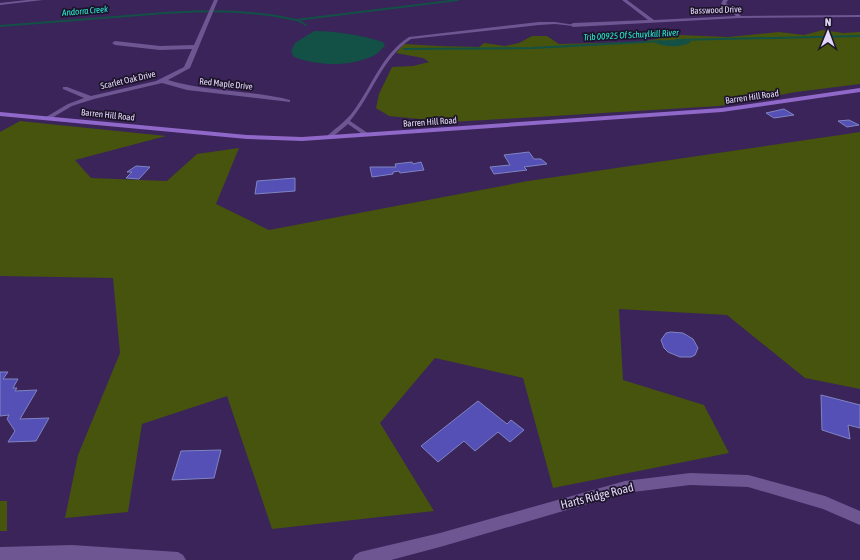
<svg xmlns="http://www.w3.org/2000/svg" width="860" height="560" viewBox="0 0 860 560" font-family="'Asap Condensed',sans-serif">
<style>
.green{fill:#46540d}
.water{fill:#135147}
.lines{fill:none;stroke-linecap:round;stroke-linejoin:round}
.stream{stroke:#135147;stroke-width:2}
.building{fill:#5450b6;stroke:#8084c1}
.lane{fill:#6e5693;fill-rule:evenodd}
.street{fill:#6e5693;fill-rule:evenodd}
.secondary{fill:#8f68ca;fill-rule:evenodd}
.labels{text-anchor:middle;stroke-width:3.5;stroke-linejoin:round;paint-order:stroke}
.far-street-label{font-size:9px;fill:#e3d8f9;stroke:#1d142b}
.far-water-label{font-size:9px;font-style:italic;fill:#26f0d5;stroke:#1d142b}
.near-street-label{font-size:12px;fill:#e3d8f9;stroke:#1d142b}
</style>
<rect width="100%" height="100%" fill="#3a2459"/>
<!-- green -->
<path class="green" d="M823 30 843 33 860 32V84L796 92 719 106 486 120 449 122 389 116 376 108 379 94 392 67 413 66 429 62 423 58 396 53 404 44 439 46 479 47 484 43 505 46 519 43 532 36H547L559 44 639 42 680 35 728 37 779 32 804 35Z
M20 121 166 136 75 160 91 178 167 181 197 154 239 148 216 204 269 230 528 181 860 132V389L805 378 727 315 619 309 623 380 704 405 729 453 553 488 523 378 435 358 380 423 434 511 272 529 227 396 142 424 128 512 65 518 78 455 120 353 113 278 0 276V132Z
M0 501H7V531H0Z"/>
<!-- water -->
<path class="water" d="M314 31C337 31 360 35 383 42L385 46C381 49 378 54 373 56 349 67 318 66 294 57L291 51 295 43Z
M667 40 691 41V42C681 48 665 47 655 43Z"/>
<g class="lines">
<!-- stream -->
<path class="stream" d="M297 20 306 25
M0 26C42 23 85 19 127 16 183 11 241 7 296 20L458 0
M676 40 860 36
M404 49 533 48 662 41"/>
</g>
<!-- building -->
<path class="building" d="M784 109 794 115 774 118 766 113Z
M849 120 859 125 847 127 838 121Z
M529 152 534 159H541L547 164 524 167 527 170 494 174 490 167 510 165 504 155Z
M412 162 413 164 421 162 424 170 400 173 399 171 393 172V174L372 177 370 167H396L395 164Z
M136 166 150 167 139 179 126 178 132 172H127Z
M295 178V191L255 194 257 181Z
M671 332 683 333 693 339 698 348 695 355 691 357H680L668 352 664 348 661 340 666 333Z
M0 372H8L3 379H18L13 388H17L15 391 37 390 20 419 49 418 36 441 8 442 15 431 7 419 9 415 0 416Z
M821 395 860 405V428L848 425 850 439 822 430Z
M478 401 507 424 511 420 524 430 510 442 498 432 475 451 464 441 438 462 421 446Z
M221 450 214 478 172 480 181 451Z"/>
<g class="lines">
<!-- lane -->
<path class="lane" d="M539 22H555L575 25 573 26 555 24 539 25 411 39C382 58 372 95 350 121L369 134V136H365L348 124 330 139 325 138C334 129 344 123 352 113 372 87 381 55 409 37Z"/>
<!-- street -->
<path class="street" d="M27 0H43L0 5V3Z
M214 0H218L190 68 168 80C208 92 250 90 290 100V102L187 90 162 83 94 99 72 106 50 119H46V117L68 104 84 98 63 89V87H67L91 96 156 81 184 67 192 49 160 50 115 45 112 43 115 41 160 46 194 45Z
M622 0H627L654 20 736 16 721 4 723 0H728L726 3 741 16 860 15V17L740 18 573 27 570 25 573 23 648 20Z
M690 473 748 475 825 496 860 511V525L823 509 748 487 690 485 625 493 440 547 391 560H352L355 555 360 552 440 533 625 481Z
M72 545 178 552 183 555 186 560H0V547Z"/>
<!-- secondary -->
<path class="secondary" d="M860 88V92L722 112 302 141 247 139 0 116V112L247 135 302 137 722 108Z"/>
</g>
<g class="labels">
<!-- far-street labels -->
<g class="far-street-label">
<text transform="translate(716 10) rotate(-2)" y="3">Basswood Drive</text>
<text transform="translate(128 80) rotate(-13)" y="3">Scarlet Oak Drive</text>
<text transform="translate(226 84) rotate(6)" y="3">Red Maple Drive</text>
<text transform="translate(752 97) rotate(-8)" y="3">Barren Hill Road</text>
<text transform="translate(108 115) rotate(6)" y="3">Barren Hill Road</text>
<text transform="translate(430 122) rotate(-4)" y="3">Barren Hill Road</text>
</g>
<!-- far-water labels -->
<g class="far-water-label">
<text transform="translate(85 11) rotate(-5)" y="3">Andorra Creek</text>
<text transform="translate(631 35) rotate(-3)" y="3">Trib 00925 Of Schuylkill River</text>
</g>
<!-- near-street labels -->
<g class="near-street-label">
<text transform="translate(597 496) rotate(-14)" y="4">Harts Ridge Road</text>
</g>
</g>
<!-- north arrow -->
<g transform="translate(828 32) rotate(1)" stroke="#1d142b" stroke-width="3" paint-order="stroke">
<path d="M0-3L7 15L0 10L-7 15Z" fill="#e3d8f9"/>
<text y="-6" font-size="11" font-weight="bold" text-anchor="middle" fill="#e3d8f9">N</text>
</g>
</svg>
